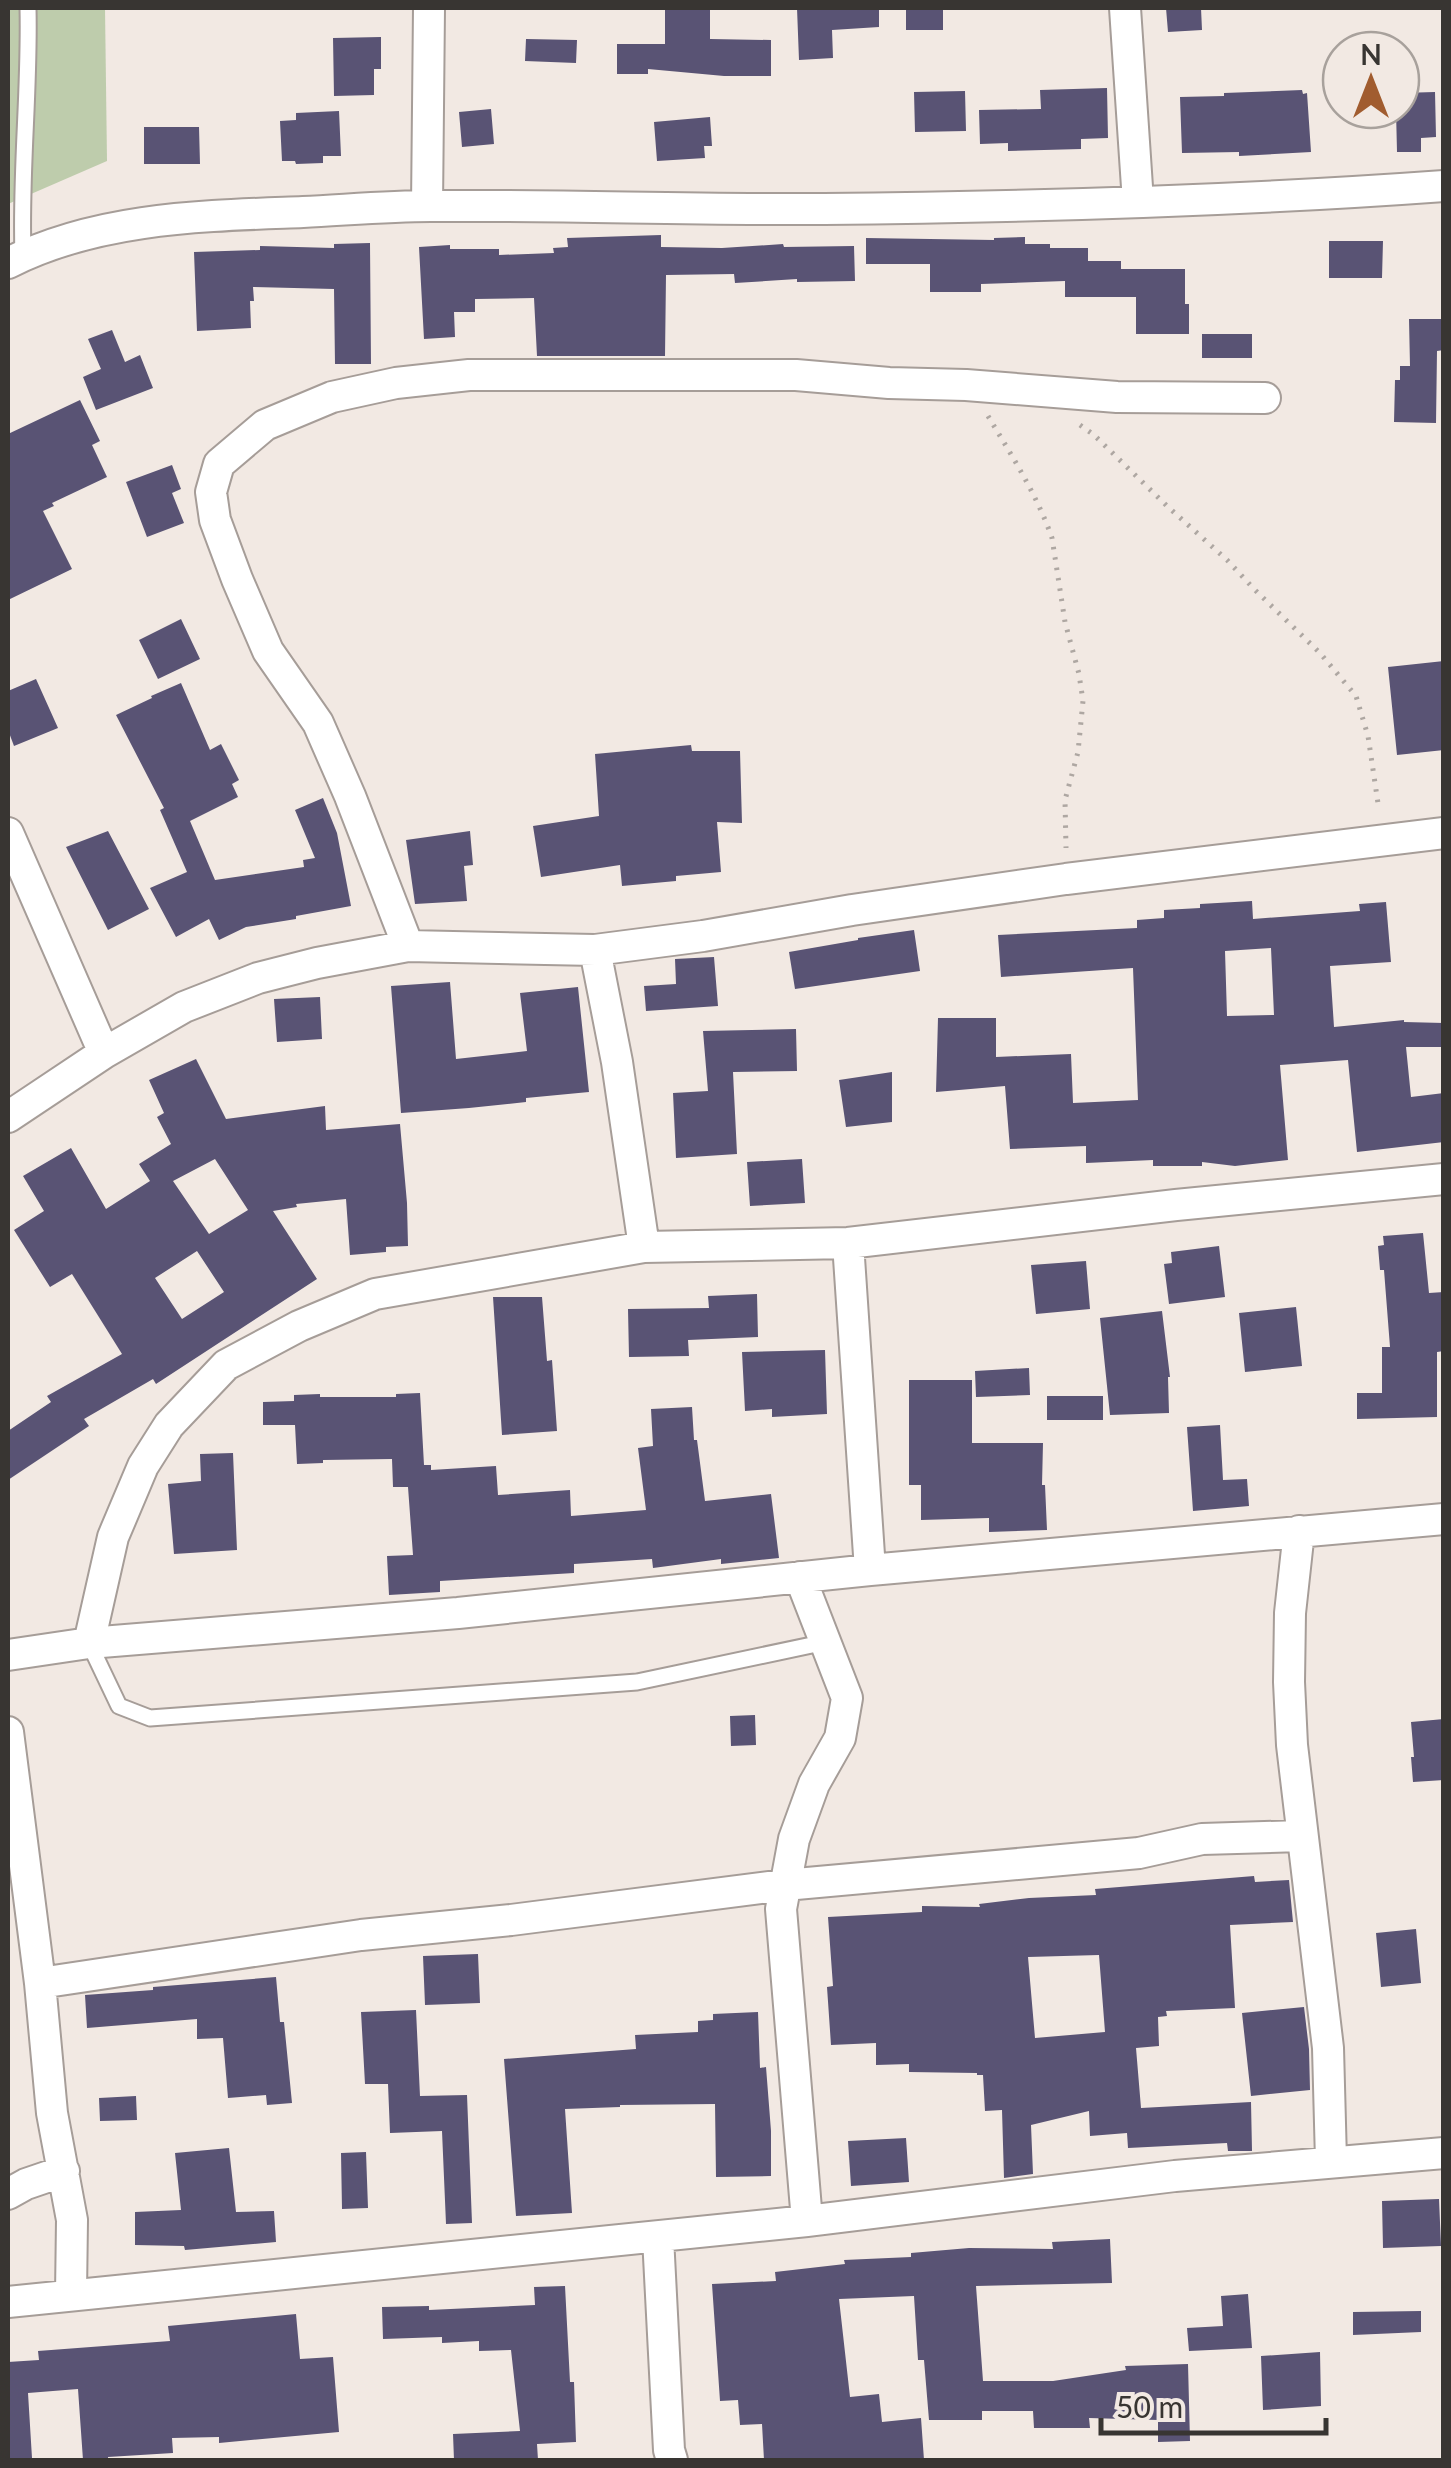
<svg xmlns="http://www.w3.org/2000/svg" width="1451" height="2468" viewBox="0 0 1451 2468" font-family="Lato,sans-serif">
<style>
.green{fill:#beccac}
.building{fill:#595374;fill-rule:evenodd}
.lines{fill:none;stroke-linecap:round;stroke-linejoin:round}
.lane-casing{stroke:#a69d98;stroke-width:19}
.street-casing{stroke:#a69d98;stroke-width:34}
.path{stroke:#aea7a2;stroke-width:5;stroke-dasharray:2.5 8;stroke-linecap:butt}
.lane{stroke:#fff;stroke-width:15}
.street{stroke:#fff;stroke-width:30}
</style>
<rect width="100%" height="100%" fill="#f2e9e3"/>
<!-- green -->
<path class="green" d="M8 8H105L107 161 8 204Z"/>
<!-- building -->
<path class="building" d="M665 8H710V39L771 40V76H724L648 69V74H617V44H665Z
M797 8H879V27L832 30 833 58 799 60Z
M906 8H943V30H906Z
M1166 8H1201L1202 30 1168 32Z
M381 37V69H374V95L334 96 333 38Z
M526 39 577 40 576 63 525 61Z
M1107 88 1108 138 1081 139V149L1008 151V143L980 144 979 110 1041 109 1040 90Z
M1302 90 1303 94 1307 93 1311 152 1239 156V152L1182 153 1180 97 1224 96V93Z
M965 91 966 131 915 132 914 92Z
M1435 92 1436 137 1421 138V152H1397L1396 110H1401V93Z
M491 109 494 144 462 147 459 112Z
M339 111 341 156H323V163L296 164 295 161H282L280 121 296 120V113Z
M710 117 712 146H704L705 158 657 161 654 122Z
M144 127H199L200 164H144Z
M661 235V247L722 248 783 244 784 247 854 246 855 281 797 282V279L735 283 734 274 666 275 665 356H537L534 298 475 299V312H454L455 337 424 339 419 247 450 245V249H499V255L554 253 553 248 568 247 567 238Z
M1025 237V244H1050V248H1088V261H1121V269H1185V304H1189V334H1136V297H1065V281L981 284V292H930V264H866V238L994 240V238Z
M1329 241H1383L1382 278H1329Z
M370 243 371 364H335L334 289 253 287 254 301H250L251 328 197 331 194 252 260 250V246L334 248V244Z
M1409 319H1444V350L1437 351 1436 423 1394 422 1395 380H1400V366H1410Z
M112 330 125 362 140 355 153 388 96 410 83 377 101 369 88 339Z
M1202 334H1252V358H1202Z
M80 400 100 441 92 445 107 477 52 503 54 506 43 511 72 569 8 600V434Z
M172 465 181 489 172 493 184 523 147 537 126 482Z
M181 619 200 659 158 679 139 640Z
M1444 661V750L1397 755 1388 667Z
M36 679 58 728 14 746 8 730V691Z
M181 683 210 750 221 744 239 780 232 784 238 797 190 821 215 880 304 867 303 860 315 858 295 810 323 798 337 833 351 906 296 916V919L246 927 219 940 209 919 176 937 150 888 187 872 160 810 164 808 116 715 152 698 151 696Z
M691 745 692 751H740L742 823 717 822 721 872 676 876V881L622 886 620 865 541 877 533 826 599 816 595 754Z
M108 831 149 909 108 930 66 847Z
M470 831 473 865 464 866 467 901 415 904 406 840Z
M1252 901 1253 919 1360 911 1359 904 1386 902 1391 962 1330 966 1334 1027 1404 1020V1022L1444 1023V1047H1406L1411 1097 1444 1093V1142L1357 1152 1348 1060 1280 1065 1288 1160 1235 1166 1202 1162V1166H1153V1160L1086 1163V1146L1010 1149 1005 1086 936 1092 938 1018H996V1057L1071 1054 1073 1103 1138 1100 1133 968 1001 977 998 935 1137 928V920L1164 918V910L1200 908V904ZM1271 948 1274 1015 1227 1016 1225 951Z
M914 930 920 971 795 989 789 952 858 940V938Z
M714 957 718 1006 646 1011 644 986 676 984 675 959Z
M450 982 456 1059 527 1051 520 993 578 987 589 1092 526 1098V1102L469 1108 401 1113 391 986Z
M320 997 322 1039 277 1042 274 999Z
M796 1029 797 1071 733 1072 737 1154 676 1158 673 1093 708 1091 703 1031Z
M196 1059 226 1119 325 1106 326 1130 400 1124 407 1203 408 1246 386 1247V1252L350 1255 346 1199 296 1204 297 1207 273 1211 317 1279 156 1384 153 1379 84 1419 89 1426 8 1480V1431L51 1402 47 1396 122 1354 72 1274 50 1287 14 1230 44 1211 23 1176 71 1148 106 1209 150 1181 139 1164 171 1144 157 1117 164 1113 149 1080ZM215 1159 248 1210 209 1234 173 1181ZM197 1251 224 1292 182 1319 155 1278Z
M892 1072V1122L846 1127 839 1080Z
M802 1159 805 1203 750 1206 747 1162Z
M1423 1233 1429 1293 1444 1292V1351L1437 1352V1417L1357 1419V1393H1382V1347H1390L1384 1270H1380L1378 1246 1384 1245 1383 1236Z
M1219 1246 1225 1297 1169 1304 1164 1264 1172 1263 1171 1252Z
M1086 1261 1090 1309 1036 1314 1031 1265Z
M757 1294 758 1337 688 1340 689 1356 629 1357 628 1309 709 1308 708 1296Z
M493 1297H542L547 1361 552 1360 557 1431 502 1435Z
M1296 1307 1302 1366 1245 1372 1239 1313Z
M1162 1311 1170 1377H1168L1169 1413 1110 1415 1100 1318Z
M825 1350 827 1414 772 1417V1409L745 1411 742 1352Z
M1029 1368 1030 1395 976 1397 975 1371Z
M909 1380H972V1443H1043L1042 1485H1045L1047 1530 989 1532V1518L921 1520V1485H909Z
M420 1393 424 1465H431V1470L496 1466 498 1495 570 1490 571 1516 646 1510 638 1448 653 1446 651 1409 692 1407 694 1440H697L705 1501 771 1494 779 1558 721 1564V1559L653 1568 652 1559 574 1564V1573L440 1581V1592L389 1595 387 1556 413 1555 408 1487H393L392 1459 323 1460V1463L297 1464 295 1425H263V1402L294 1401V1395L320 1394V1397H396V1394Z
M1047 1396H1103V1420H1047Z
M1220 1425 1223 1480 1247 1479 1249 1506 1193 1511 1187 1427Z
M233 1453 237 1550 174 1554 168 1484 201 1481 200 1454Z
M755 1715 756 1745 731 1746 730 1716Z
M1444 1719V1780L1413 1782 1411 1757H1414L1411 1722Z
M1254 1876 1255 1882 1289 1880 1293 1922 1230 1925 1235 2008 1166 2011 1167 2016 1158 2017 1159 2046 1136 2048 1141 2108 1251 2102 1252 2151H1228L1227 2143 1128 2148 1127 2133 1090 2136 1089 2111 1031 2125 1033 2174 1004 2178 1002 2110 985 2111 983 2075H977V2073L909 2072V2064L876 2065V2043L831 2045 827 1987 833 1986 828 1917 922 1912V1906L980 1907 979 1904 1029 1898 1096 1895 1095 1889ZM1099 1955 1105 2032 1035 2038 1028 1957Z
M1416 1929 1421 1983 1381 1987 1376 1933Z
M478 1954 480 2003 425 2005 423 1956Z
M276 1977 280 2022H284L292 2103 267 2105 266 2095 228 2098 223 2038 197 2039V2019L87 2028 85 1995 153 1990V1987Z
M1304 2007 1309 2049 1310 2090 1251 2096 1242 2013Z
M416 2010 420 2096 467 2095 472 2223 446 2224 442 2131 390 2133 388 2084H365L361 2012Z
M758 2012 760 2068 766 2067 771 2131V2176L716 2177 715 2104 620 2105V2107L565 2109 572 2213 516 2216 504 2059 636 2049 635 2035 698 2032V2021L713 2020V2014Z
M136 2096 137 2120 100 2121 99 2098Z
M906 2138 909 2182 851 2186 848 2141Z
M229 2148 236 2212 274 2211 276 2242 185 2250 184 2246 135 2245V2212L181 2210 175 2153Z
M366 2152 368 2208 342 2209 341 2153Z
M1439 2199 1441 2246 1383 2248 1382 2201Z
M1110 2239 1112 2283 976 2286 983 2381H1053L1126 2370 1125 2366 1188 2364 1190 2441 1158 2442V2420L1089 2418 1090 2428H1034L1033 2411H982V2420H929L924 2360H918L914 2296 839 2299 850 2397 879 2394 882 2422 921 2418 924 2460H764L762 2424 740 2425 738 2400 720 2401 712 2284 776 2281 775 2272 845 2264 844 2260 911 2257V2253L969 2248 1053 2249 1052 2242Z
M565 2286 570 2382H574L576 2442 537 2444 538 2460H454L453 2434 520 2431 511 2350 479 2351V2341L442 2343V2337L383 2339 382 2307 429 2306V2310L535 2305 534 2287Z
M1248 2294 1252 2348 1189 2351 1187 2328 1223 2326 1221 2296Z
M1421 2311V2332L1353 2335V2312Z
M296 2314 300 2359 333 2357 339 2432 219 2443V2437L172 2438 173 2453 108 2457V2460H83L78 2389 28 2393 32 2458 8 2460V2362L39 2360 38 2351 170 2341 168 2326Z
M1320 2352 1321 2406 1263 2410 1261 2356Z"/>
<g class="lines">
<!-- lane casing -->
<g class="lane-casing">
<path id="lane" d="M23 255C20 172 30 90 28 8
M89 1643 119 1706 150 1718 637 1682 826 1642"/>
</g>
<!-- street casing -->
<g class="street-casing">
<path id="street" d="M1125 8 1138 202
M427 206 429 8
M8 263C99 217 203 216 303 212 345 210 388 206 431 206 562 205 693 210 824 209 1031 207 1238 201 1444 186
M8 833 104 1053
M408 946 350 796 318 723 268 651 237 579 215 520 211 492 219 464 265 425 332 397 396 383 469 375H796L889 383 966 385 1117 397 1265 398
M595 950 617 1062 644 1247
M8 1117 104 1053 184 1007 258 978 317 963 408 946 595 950 703 936 852 910 1066 879 1444 833
M848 1243 870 1570
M1299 1531 1290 1613 1289 1682 1292 1745 1328 2048 1331 2161
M800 1577 847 1698 840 1738 814 1784 794 1839 781 1909 807 2221
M89 1643 113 1537 143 1466 169 1425 226 1365 299 1326 375 1294 644 1247 848 1243 1176 1205 1444 1179
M8 1655 89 1643 458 1613 870 1570 1444 1519
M8 1732 40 1983 52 2113 72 2220 71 2294
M40 1983 361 1935 511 1920 785 1885 1139 1853 1202 1839 1301 1836
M8 2194 26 2184 64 2171
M658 2237 669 2450 672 2460
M8 2302 807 2221 1175 2176 1444 2153"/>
</g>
<!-- path -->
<path class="path" d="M988 416C1012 456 1037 495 1052 538L1065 622 1079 674 1083 701 1078 752 1065 800 1066 848
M1080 425 1094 435 1167 506 1227 560 1255 590 1320 653 1356 696 1368 736 1379 810"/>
<!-- lane -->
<use href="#lane" class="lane"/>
<!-- street -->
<use href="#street" class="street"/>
</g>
<!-- border -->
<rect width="1451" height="2468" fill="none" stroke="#383532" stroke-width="20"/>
<!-- north arrow -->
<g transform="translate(1371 80)"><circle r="48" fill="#f2e9e3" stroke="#a8a19c" stroke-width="2.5"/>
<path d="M0-8L18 38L0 25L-18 38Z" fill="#a15c2f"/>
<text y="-15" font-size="28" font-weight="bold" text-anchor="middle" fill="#383532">N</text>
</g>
<!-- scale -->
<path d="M1101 2418v15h225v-15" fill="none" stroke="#383532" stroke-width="5"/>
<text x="1116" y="2418" font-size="30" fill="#383532" stroke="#f2e9e3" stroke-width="8" paint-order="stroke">50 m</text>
</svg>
